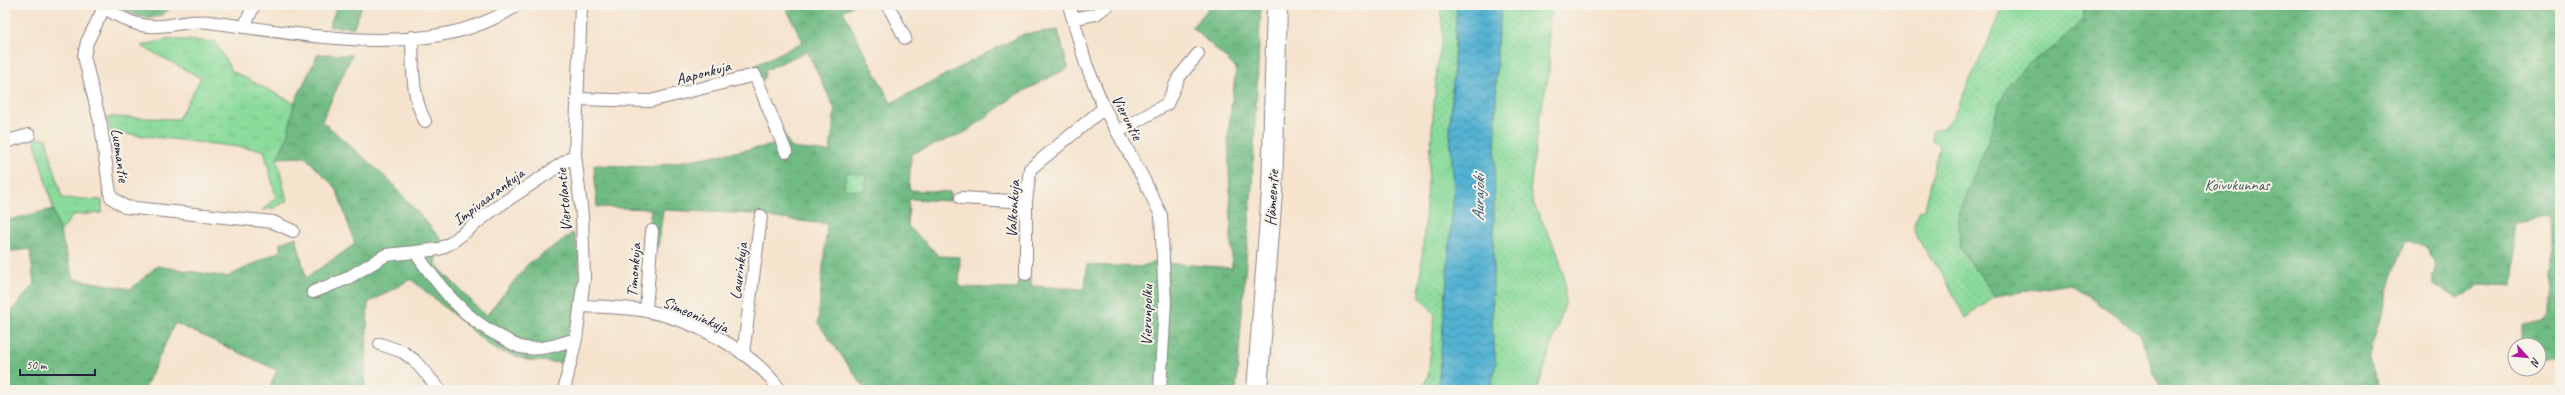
<svg xmlns="http://www.w3.org/2000/svg" width="2565" height="395" viewBox="0 0 2565 395" font-family="Caveat,sans-serif">
<style>
.grass{fill:url(#grass-dots);stroke:#567e6b}
.forest{fill:url(#forest-crowns);stroke:#496e5f}
.park{fill:url(#park-tufts);stroke:#567e6b}
.water{fill:url(#water-waves);stroke:#3a6a86}
.lines{fill:none;stroke-linecap:round;stroke-linejoin:round}
.minor-casing{stroke:#8c8284;stroke-width:14}
.trunk-casing{stroke:#8c8284;stroke-width:22}
.minor{stroke:#fff;stroke-width:12}
.trunk{stroke:#fff;stroke-width:20}
.labels{text-anchor:middle;stroke-width:4;stroke-linejoin:round;paint-order:stroke}
.street-label{font-size:16px;fill:#22223b;stroke:#f7f3e8}
.park-label{font-size:16px;fill:#425a58;stroke:#f7f3e8}
.water-label{font-size:17px;font-style:italic;fill:#335470;stroke:#f7f3e8}
</style>
<defs>
<pattern id="grass-dots" width="8" height="8" patternUnits="userSpaceOnUse"><rect width="8" height="8" fill="#8bdb9b"/><path d="M2 2h.1M6 6h.1" fill="none" stroke="#78bc86" stroke-width="1.8" stroke-linecap="round"/></pattern>
<pattern id="forest-crowns" width="20" height="18" patternUnits="userSpaceOnUse"><rect width="20" height="18" fill="#70bb83"/><path d="M2 6a3 3 0 1 1 6 0M12 15a3 3 0 1 1 6 0" fill="none" stroke="#5c986c"/></pattern>
<pattern id="park-tufts" width="24" height="20" patternUnits="userSpaceOnUse"><rect width="24" height="20" fill="#8bdb9b"/><path d="M3 7l-1-3M5 7V3M7 7l1-3M15 17l-1-3M17 17v-4M19 17l1-3" fill="none" stroke="#78bc86"/></pattern>
<pattern id="water-waves" width="16" height="10" patternUnits="userSpaceOnUse"><rect width="16" height="10" fill="#53b1d1"/><path d="M0 5q4-4 8 0t8 0" fill="none" stroke="#4490ab"/></pattern>
</defs>
<rect width="100%" height="100%" fill="#f7f3e8"/>
<filter id="ink" filterUnits="userSpaceOnUse"><feTurbulence type="fractalNoise" baseFrequency=".025" numOctaves="2"/><feDisplacementMap in="SourceGraphic" scale="8" xChannelSelector="R" yChannelSelector="G"/><feConvolveMatrix kernelMatrix="1 2 1 2 8 2 1 2 1" color-interpolation-filters="sRGB"/></filter>
<filter id="wash" filterUnits="userSpaceOnUse"><feTurbulence type="fractalNoise" baseFrequency=".012" numOctaves="4" result="noise"/><feDisplacementMap in="SourceGraphic" scale="16" xChannelSelector="R" yChannelSelector="G"/><feGaussianBlur stdDeviation="0.9" result="paint"/><feColorMatrix in="noise" values="0 0 0 0 0 0 0 0 0 0 0 0 0 0 0 0 0 1.4 0 .05"/><feComposite in="paint" operator="in"/></filter>
<g filter="url(#wash)">
<rect width="100%" height="100%" fill="#f5e3cd"/>
<!-- grass -->
<path class="grass" d="M1440 5H1457L1450 131 1454 191 1438 390H1421L1428 376 1435 314 1419 296 1437 67 1443 33Z
M1502 5H1555L1549 17V73L1539 119 1530 191 1534 205 1557 251 1565 281V304L1537 390H1490L1496 364 1492 326 1497 41Z
M2004 5H2085L2083 20 2054 47 2028 64 1999 104 1988 142 1959 212 1960 248 1995 296 1965 318 1945 278 1917 238 1914 224 1920 211 1925 209 1939 147 1933 140V131L1944 128 1954 115Z"/>
<!-- forest -->
<path class="forest" d="M113 5H173C155 27 135 16 113 5Z
M337 5H362L354 27H329Z
M788 5H854L843 11 891 103 1024 34 1058 30 1068 68 1016 95 966 132 911 154 909 190 950 192V201L909 199 908 226 939 256 960 257 959 287 1018 289 1019 279H1031V286L1085 289 1087 265 1140 267 1154 262 1232 268 1228 134 1236 68 1192 27 1212 5H1261L1252 185 1236 390H866L818 323 827 224 765 217 756 214 663 210 658 247 646 246 651 209 597 207 594 165 650 167 779 144 781 128 791 148 830 152 835 109 807 51 766 70 763 81 754 66 803 42 787 10Z
M2085 5H2557L2560 10V355L2539 360V345H2522V324C2528 324 2535 326 2540 322 2556 309 2553 242 2552 222L2549 218 2514 223V264L2512 286 2479 284 2459 299 2434 285 2432 277 2437 265 2427 248 2410 241 2405 243 2391 280 2368 359 2381 390H2160L2140 334 2071 284 1995 296 1960 248 1959 212 1988 142 1999 104 2011 81 2028 64 2054 47 2083 20Z
M318 54 352 55 322 121 391 182 441 239 436 265 486 316 528 264 573 233C587 262 575 334 562 363L527 360 494 349 411 279 368 303 365 390H269L277 370 175 323 144 390H5V319L34 284 30 249 5 252V221L53 209 74 279 131 289 157 266 227 277 280 251V243L296 237 306 278 355 244 336 188 305 157 277 158 287 138 294 103Z"/>
<!-- park -->
<path class="park" d="M169 39 215 42 232 71 294 103 287 138 277 158 287 201 274 208 262 210 276 197 264 150 111 132 107 117 178 119 201 78 141 46Z
M46 138 62 198 102 200V213L73 215 60 233 34 139Z
M846 172 866 175 864 191 844 189Z"/>
<!-- water -->
<path class="water" d="M1457 5H1502L1497 41 1492 326 1496 364 1490 390H1438L1454 191 1450 131Z"/>
</g>
<g filter="url(#ink)">
<g class="lines">
<!-- minor casing -->
<g class="minor-casing">
<path id="minor" d="M99 5C114 13 131 25 149 26 169 28 189 19 209 22 303 34 433 63 517 5
M888 5 905 38
M1069 5 1086 64 1104 108 1142 176 1161 215 1165 303 1160 390
M104 8 87 42 84 56 101 126 109 187 111 197 125 207 273 222 293 231
M1073 19 1096 14 1108 5
M244 27 254 5
M412 37C413 66 411 95 425 121
M577 99 650 101 755 75 786 152
M1119 131 1167 104 1179 77 1198 54
M5 142 29 135
M961 198 1026 202
M415 252 439 249 451 243 494 209 575 155
M1026 274V202L1030 169 1104 108
M313 292 346 279 386 255 415 252C439 286 463 318 501 337 507 340 514 345 520 347 539 352 559 344 576 339
M582 306C603 307 625 307 646 311 692 319 753 351 780 390
M646 311 652 231
M380 344 403 352 414 360 440 390
M743 354 761 216
M564 390 576 339 584 278 582 216 575 155 581 5"/>
</g>
<!-- trunk casing -->
<g class="trunk-casing">
<path id="trunk" d="M1257 390 1272 191 1277 5"/>
</g>
<!-- minor -->
<use href="#minor" class="minor"/>
<!-- trunk -->
<use href="#trunk" class="trunk"/>
</g>
</g>
<g class="labels">
<!-- street labels -->
<g class="street-label">
<text transform="translate(703 72) rotate(-15)" y="6">Aaponkuja</text>
<text transform="translate(1128 117) rotate(62)" y="6">Vieruntie</text>
<text transform="translate(121 155) rotate(82)" y="6">Luomantie</text>
<text transform="translate(488 196) rotate(-37)" y="6">Impivaarankuja</text>
<text transform="translate(1271 198) rotate(-87)" y="6">Hämeentie</text>
<text transform="translate(563 200) rotate(-95)" y="6">Viertolantie</text>
<text transform="translate(1012 209) rotate(-87)" y="6">Valkonkuja</text>
<text transform="translate(633 270) rotate(-86)" y="6">Timonkuja</text>
<text transform="translate(738 271) rotate(-83)" y="6">Laurinkuja</text>
<text transform="translate(696 314) rotate(23)" y="6">Simeoninkuja</text>
<text transform="translate(1146 315) rotate(-89)" y="6">Vierunpolku</text>
</g>
<!-- park labels -->
<g class="park-label">
<text x="2237" y="190">Koivukunnas</text>
</g>
<!-- water labels -->
<g class="water-label">
<text transform="translate(1478 198) rotate(-89)" y="6">Aurajoki</text>
</g>
</g>
<!-- margin -->
<rect width="2565" height="395" fill="none" stroke="#f7f3e8" stroke-width="20"/>
<!-- north arrow -->
<g transform="translate(2527 357) rotate(117)"><circle r="19" fill="#f7f3e8" stroke="#a29fa3"/>
<path d="M0-3L7 15L0 10L-7 15Z" fill="#b5179e"/>
<text y="-6" font-size="11" font-weight="bold" text-anchor="middle" fill="#22223b">N</text>
</g>
<!-- scale -->
<path d="M20 369v6h75v-6" fill="none" stroke="#22223b" stroke-width="2"/>
<text x="26" y="369" font-size="12" fill="#22223b" stroke="#f7f3e8" stroke-width="3" paint-order="stroke">50 m</text>
</svg>
